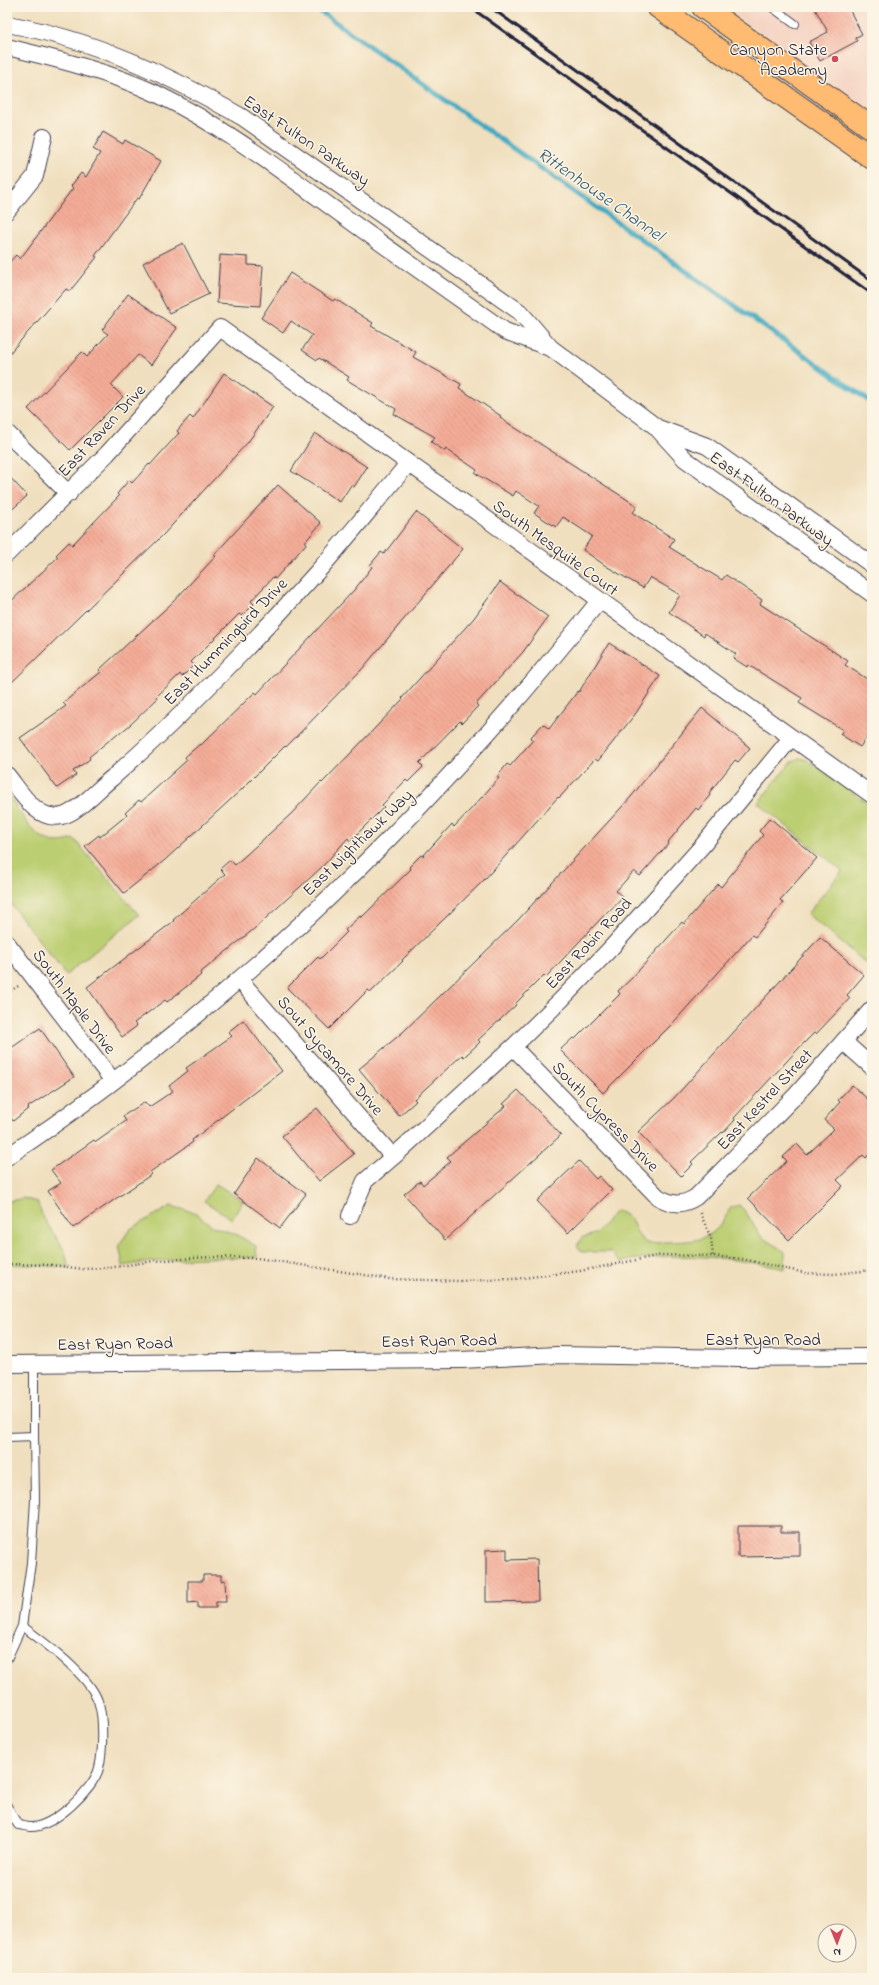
<svg xmlns="http://www.w3.org/2000/svg" width="879" height="1985" viewBox="0 0 879 1985" font-family="'Indie Flower',sans-serif">
<style>
.built{fill:#f5d3c2}
.green{fill:#bbce71;stroke:#6e7856}
.lines{fill:none;stroke-linecap:round;stroke-linejoin:round}
.stream{stroke:#41a9c1;stroke-width:5}
.building{fill:url(#building-back-hatch)}
.service-casing{stroke:#413e4f;stroke-width:10}
.minor-casing{stroke:#413e4f;stroke-width:18}
.primary-casing{stroke:#413e4f;stroke-width:24}
.path{stroke:#413e4f;stroke-width:2.5;stroke-dasharray:1 3;stroke-linecap:butt}
.service{stroke:#fff;stroke-width:8}
.minor{stroke:#fff;stroke-width:16}
.primary{stroke:#febb71;stroke-width:22}
.rail{stroke:#22223b;stroke-width:3}
.poi-dot{fill:#d1495b;stroke:#fcf5e5;stroke-width:1.5}
.labels{text-anchor:middle;stroke-width:3;stroke-linejoin:round;paint-order:stroke}
.poi-label{font-size:17px;fill:#22223b;stroke:#fcf5e5;text-anchor:end}
.street-label{font-size:17px;fill:#22223b;stroke:#fcf5e5}
.water-label{font-size:18px;font-style:italic;fill:#2e5871;stroke:#fcf5e5}
</style>
<defs>
<pattern id="building-back-hatch" width="6" height="6" patternUnits="userSpaceOnUse"><rect width="6" height="6" fill="#f4ac97"/><path d="M-1 5l2 2M0 0l6 6M5-1l2 2" fill="none" stroke="#d19483"/></pattern>
</defs>
<rect width="100%" height="100%" fill="#fcf5e5"/>
<filter id="ink" filterUnits="userSpaceOnUse"><feTurbulence type="fractalNoise" baseFrequency=".025" numOctaves="2"/><feDisplacementMap in="SourceGraphic" scale="8" xChannelSelector="R" yChannelSelector="G"/><feConvolveMatrix kernelMatrix="1 2 1 2 8 2 1 2 1" color-interpolation-filters="sRGB"/></filter>
<filter id="wash" filterUnits="userSpaceOnUse"><feTurbulence type="fractalNoise" baseFrequency=".012" numOctaves="4" result="noise"/><feDisplacementMap in="SourceGraphic" scale="16" xChannelSelector="R" yChannelSelector="G"/><feGaussianBlur stdDeviation="0.9" result="paint"/><feColorMatrix in="noise" values="0 0 0 0 0 0 0 0 0 0 0 0 0 0 0 0 0 1.4 0 .05"/><feComposite in="paint" operator="in"/></filter>
<g filter="url(#wash)">
<rect width="100%" height="100%" fill="#f0dfbe"/>
<!-- built -->
<path class="built" d="M724 7H872V112Z"/>
<!-- green -->
<path class="green" d="M801 758 807 760 872 806V968L807 914 842 871 758 803 792 761Z
M7 794C27 818 35 852 74 839L139 915 66 975 10 903 7 902Z
M216 1184 243 1201 232 1219 204 1201Z
M23 1198 37 1202C40 1208 41 1214 45 1220 54 1237 67 1246 68 1267L7 1264V1202Z
M739 1205C750 1214 752 1226 761 1236 766 1241 779 1247 785 1252V1269C731 1257 675 1251 620 1262L610 1252H582L577 1246 582 1237C603 1235 602 1223 616 1211 639 1217 632 1236 647 1243 651 1245 660 1242 665 1242 698 1241 715 1242 730 1208Z
M171 1206 196 1213 212 1226 235 1234 256 1246 257 1258C212 1257 168 1258 123 1266L119 1245 130 1229Z"/>
<g class="lines">
<!-- stream -->
<path class="stream" d="M314 7 872 403"/>
</g>
<g id="blocks">
<!-- building -->
<path class="building" d="M814 7H848L862 34 855 38 857 41 820 61 809 42 828 32Z
M103 132 123 144 125 140 161 161 139 199 137 198 95 256 97 257 70 291 66 289 7 356V265L16 255 20 259 73 188 71 186 81 173 86 177 100 153 93 149Z
M183 243 209 294 169 313 143 263Z
M220 255 248 257V265L263 266 260 306 217 303Z
M290 273 333 301 335 299 373 323 371 326 416 352 413 357 461 384 459 388 501 416 500 418 637 506 633 513 674 539 669 547 722 580 726 575 762 600 760 604 848 661 845 665 872 682V729L860 747 840 734 843 730 799 703 802 698 748 665 747 667 733 658 736 654 705 633 704 636 669 612 680 595 650 577 643 588 606 566 583 550 592 536 563 517 556 527 534 513 539 506 516 491 513 496 475 473 477 470 446 449 445 451 431 442 435 437 394 414 396 409 347 380 349 377 319 358 317 360 302 350 312 335 291 321 283 333 261 318Z
M128 294 177 328 151 365 138 355 111 385 123 397 70 450 28 409 82 352 87 357 108 334 102 330Z
M224 373 273 407 248 442 163 535 7 687V605L58 557 56 555 69 542 72 545 119 496 117 494 129 480 132 483 149 464 150 465 179 433 177 431 190 416 193 419Z
M315 433 367 467 354 487 351 485 340 502 291 471Z
M7 474 27 496 7 514Z
M278 485 321 523 305 542 306 544 275 579 273 577 251 601 254 604 242 616 239 614 191 662 194 665 182 677 180 674 156 697 157 699 131 724 119 734 118 733 89 757 90 759 73 771 76 775 57 788 20 738 66 706 63 703 101 672 99 670 172 603 216 556 214 555Z
M416 512 463 549 362 669 286 747 285 746 242 789 165 860 124 893 85 846 99 835 100 837 127 815 125 813 139 800 141 802 187 760 185 757 200 744 201 745 255 692 257 694 355 589 372 567 370 565 381 552 384 554Z
M500 582 548 617 523 652 476 704 478 706 462 723 460 721 419 763 423 767 408 782 406 780 382 805 384 807 350 841 348 838 322 867 254 929 200 973 201 975 167 1002 165 1000 134 1023 137 1026 122 1037 87 987 174 921 173 920 225 874 220 869 230 860 235 865 291 814 321 782 322 783 403 699 402 698 474 618Z
M609 643 660 676 636 713 598 761 595 759 559 798 558 797 484 880 402 960 403 961 371 992 368 990 329 1029 287 988 318 957 320 959 347 932 345 930 360 916 361 918 411 869 409 867 421 855 423 856 452 824 454 827 472 808 499 778 497 777 507 764 510 766 533 740 530 738 543 724 549 729 578 691 579 692Z
M702 708 750 748 738 762 735 760 709 793 710 795 698 810 696 808 668 842 669 843 640 876 634 871 616 891 623 897 610 911 609 910 546 977 544 975 515 1004 516 1005 478 1040 480 1042 464 1057 462 1055 414 1099 416 1101 399 1116 359 1069 403 1032 518 920 631 797Z
M770 818 817 858 780 900 783 903 755 937 752 935 672 1024 603 1093 560 1050 573 1038 575 1039 620 994 618 991 632 978 682 922 684 924 718 884 721 887 763 835 759 831Z
M820 937 864 975 847 995 850 998 838 1011 816 1034 814 1033 799 1048 734 1118 735 1120 723 1133 722 1132 691 1162 693 1164 681 1176 638 1132 674 1098Z
M243 1020 282 1071 192 1140 193 1142 150 1172 152 1174 73 1228 48 1191 61 1183 51 1170 94 1140 96 1142 126 1121 123 1116 145 1102 149 1107 173 1091 169 1086 188 1071 186 1068 232 1036 228 1032Z
M40 1028 74 1077 28 1107 29 1108 13 1121 7 1112V1051Z
M852 1085 872 1103V1151L866 1158 863 1155 837 1180 843 1186 789 1240 748 1198 787 1161 783 1157 797 1144 807 1155 834 1129 824 1120 840 1102 838 1100Z
M518 1090 561 1135 445 1240 404 1194 420 1181 423 1185 451 1161 447 1157 506 1106 503 1104Z
M317 1108 354 1154 319 1181 282 1136Z
M258 1158 306 1194 280 1228 234 1194Z
M579 1161 596 1179 599 1176 612 1190 568 1233 537 1201Z
M738 1526H781V1532H800V1556L738 1557Z
M507 1549V1560L537 1559 538 1601 486 1602V1550Z
M203 1575H221V1581L225 1580 226 1602H216V1608H198V1602L188 1603V1581H203Z"/>
</g>
</g>
<g filter="url(#ink)">
<use href="#blocks" fill-opacity="0" stroke="#413e4f" stroke-width="1"/>
<g class="lines">
<!-- service casing -->
<g class="service-casing">
<path id="service" d="M772 7 795 24
M34 1436V1363
M7 1437 34 1436 35 1500 31 1563 22 1626 7 1659
M7 1806 18 1825C22 1825 26 1827 30 1827 53 1828 94 1789 99 1768 103 1751 104 1717 98 1701 89 1675 44 1642 22 1626"/>
</g>
<!-- minor casing -->
<g class="minor-casing">
<path id="minor" d="M7 24C92 39 167 74 242 117L520 312 551 348 655 426 685 459 872 594
M7 47C57 59 110 72 157 94 223 126 283 172 342 215 396 254 450 292 505 331L550 348
M7 211 35 176 44 137
M658 428 707 446 872 565
M7 433 69 494
M7 554 107 454 220 328 872 795
M7 775C20 791 37 822 62 816 77 813 99 788 112 778 185 714 253 643 318 571 349 536 378 499 408 464
M7 943 113 1081
M239 979 393 1157
M844 1042 872 1067
M513 1047 658 1197C672 1205 682 1206 696 1197L796 1095 872 1009
M7 1157C233 1006 430 813 599 601
M350 1216 365 1181 393 1157 513 1047 562 999 611 948 703 845 791 738
M7 1364 461 1360 557 1355 740 1358 872 1357"/>
</g>
<!-- primary casing -->
<g class="primary-casing">
<path id="primary" d="M658 7 872 158
M703 7 872 128"/>
</g>
<!-- path -->
<path class="path" d="M7 993 20 985
M700 1213 711 1238 713 1256
M7 1264 51 1265 83 1269 108 1268 154 1261 209 1257 257 1258 390 1279 460 1281 514 1279 580 1271 662 1255 713 1256 742 1259 805 1273 834 1274 872 1270"/>
<!-- service -->
<use href="#service" class="service"/>
<!-- minor -->
<use href="#minor" class="minor"/>
<!-- primary -->
<use href="#primary" class="primary"/>
<!-- rail -->
<path class="rail" d="M470 7 872 294
M490 7 872 281"/>
</g>
</g>
<!-- markers -->
<circle class="poi-dot" cx="835" cy="59" r="4"/>
<g class="labels">
<!-- poi labels -->
<g class="poi-label">
<text x="827" y="55">Canyon State<tspan x="827" dy="20">Academy</tspan></text>
</g>
<!-- street labels -->
<g class="street-label">
<text transform="translate(307 140) rotate(34)" y="6">East Fulton Parkway</text>
<text transform="translate(101 430) rotate(-47)" y="6">East Raven Drive</text>
<text transform="translate(772 498) rotate(36)" y="6">East Fulton Parkway</text>
<text transform="translate(556 547) rotate(36)" y="6">South Mesquite Court</text>
<text transform="translate(225 641) rotate(-46)" y="6">East Hummingbird Drive</text>
<text transform="translate(357 842) rotate(-44)" y="6">East Nighthawk Way</text>
<text transform="translate(588 943) rotate(-47)" y="6">East Robin Road</text>
<text transform="translate(75 1001) rotate(53)" y="6">South Maple Drive</text>
<text transform="translate(331 1055) rotate(49)" y="6">Sout Sycamore Drive</text>
<text transform="translate(764 1099) rotate(-47)" y="6">East Kestrel Street</text>
<text transform="translate(606 1116) rotate(46)" y="6">South Cypress Drive</text>
<text x="763" y="1345">East Ryan Road</text>
<text transform="translate(439 1340) rotate(-1)" y="6">East Ryan Road</text>
<text transform="translate(115 1343) rotate(-1)" y="6">East Ryan Road</text>
</g>
<!-- water labels -->
<g class="water-label">
<text transform="translate(601 194) rotate(35)" y="6">Rittenhouse Channel</text>
</g>
</g>
<!-- margin -->
<rect width="879" height="1985" fill="none" stroke="#fcf5e5" stroke-width="24"/>
<!-- north arrow -->
<g transform="translate(837 1943) rotate(179)"><circle r="19" fill="#fcf5e5" stroke="#a5a1a1"/>
<path d="M0-3L7 15L0 10L-7 15Z" fill="#d1495b"/>
<text y="-6" font-size="11" font-weight="bold" text-anchor="middle" fill="#22223b">N</text>
</g>
</svg>
